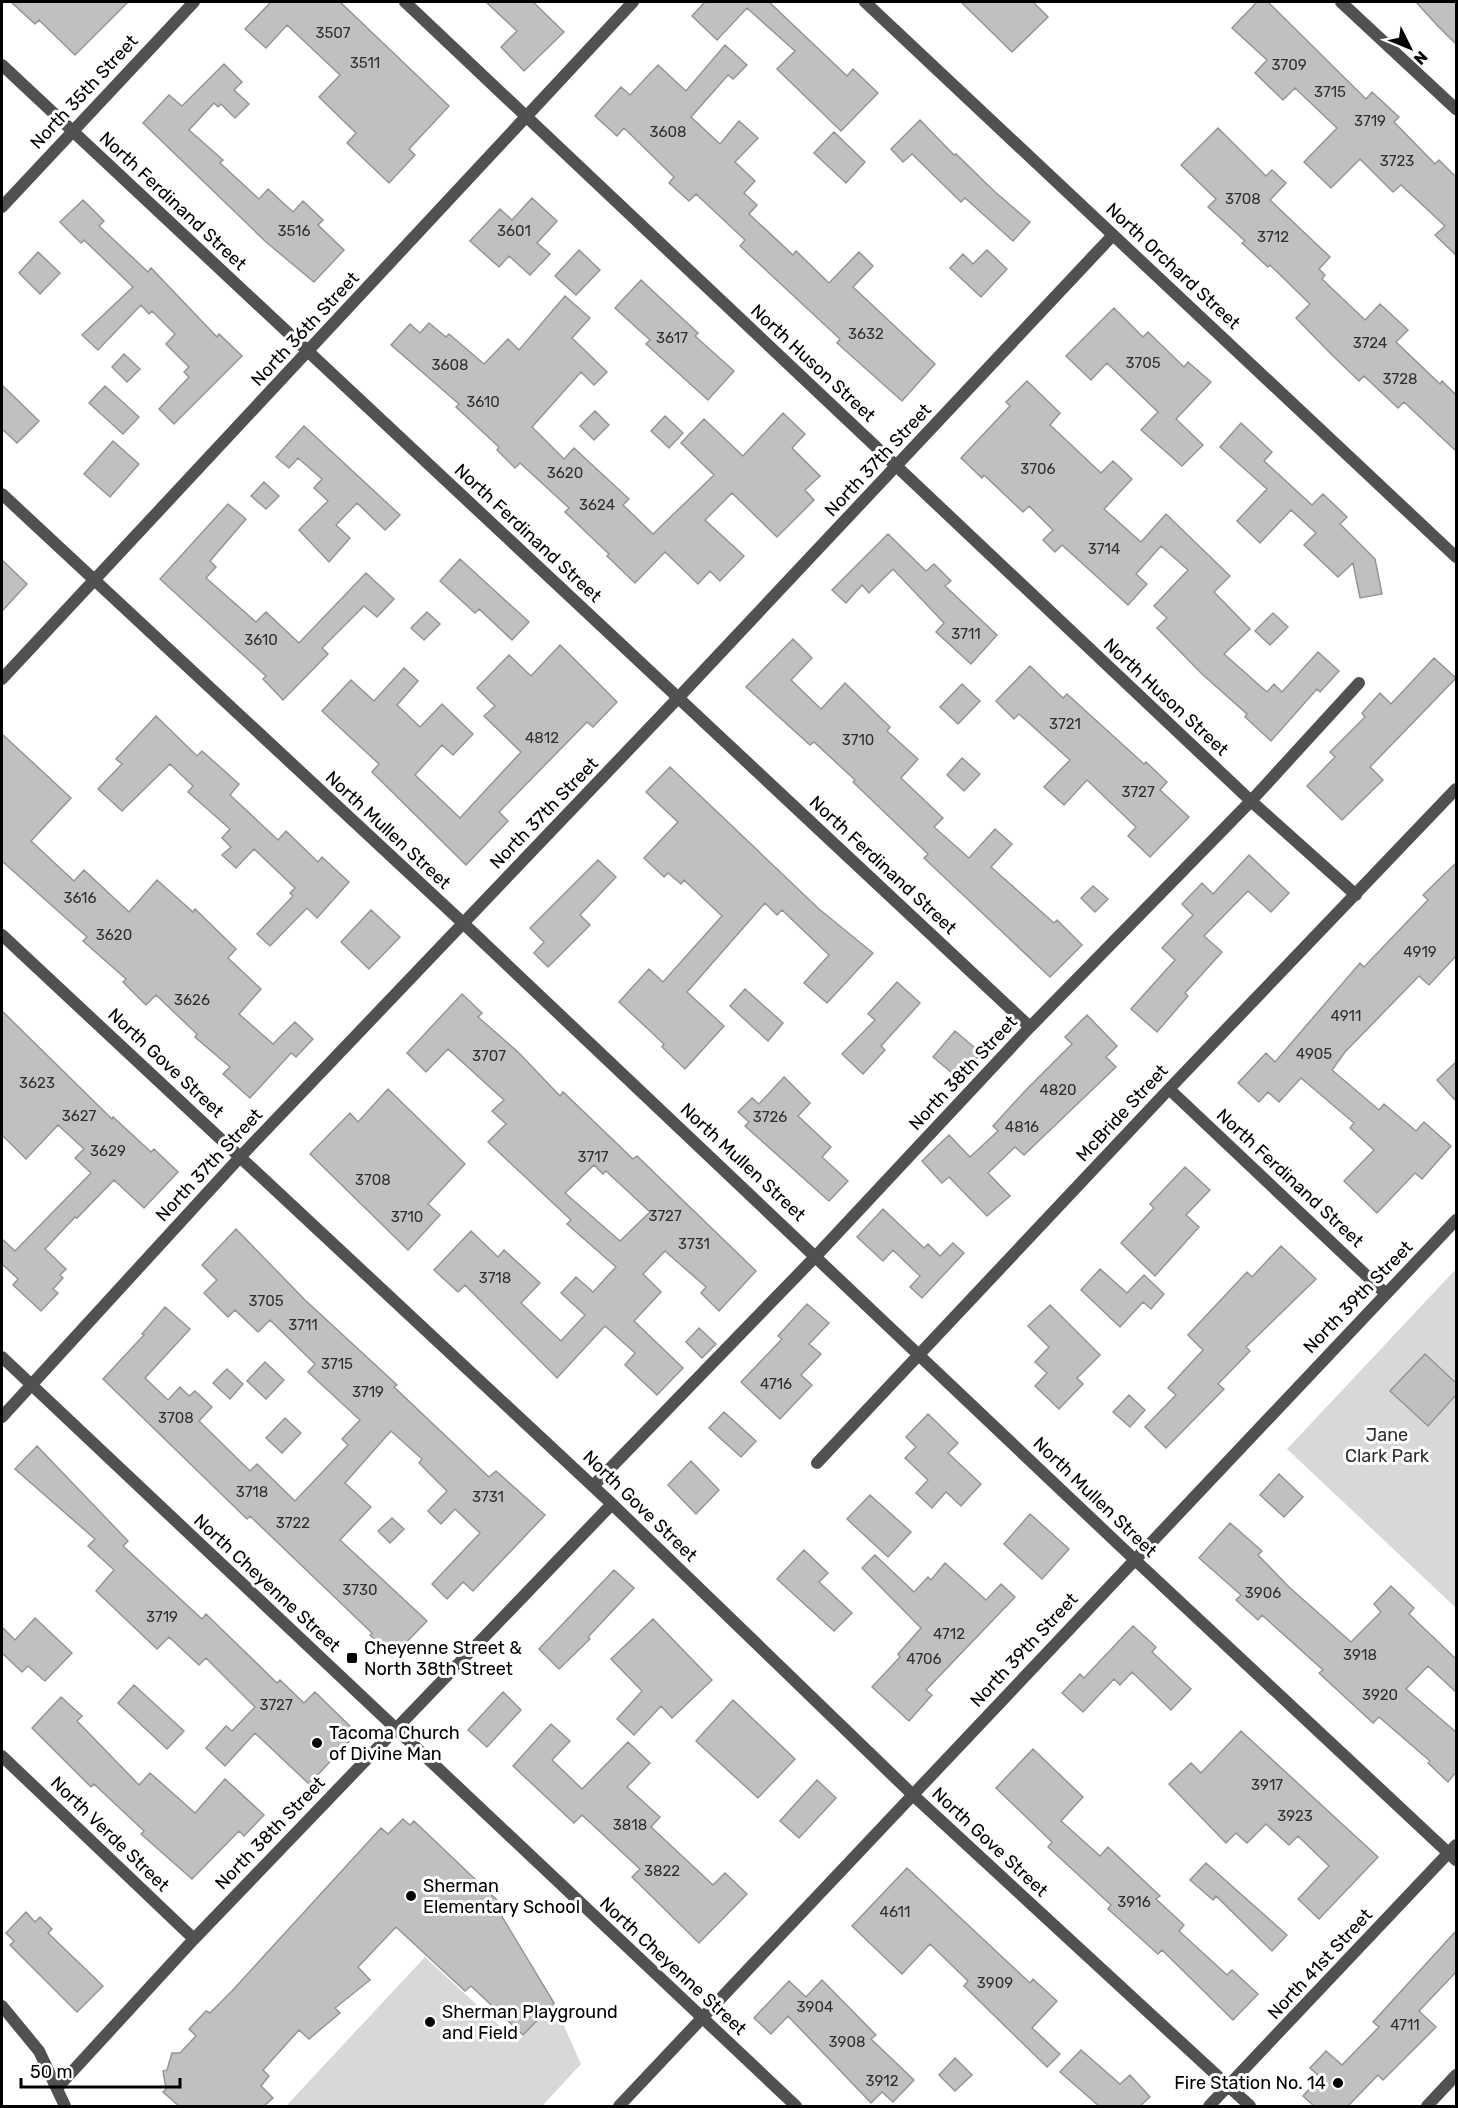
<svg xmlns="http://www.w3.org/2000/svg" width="1458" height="2108" viewBox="0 0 1458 2108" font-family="Rubik,sans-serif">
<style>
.green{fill:#d8d8d8}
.building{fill:#c0c0c0;stroke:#959595;stroke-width:1.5;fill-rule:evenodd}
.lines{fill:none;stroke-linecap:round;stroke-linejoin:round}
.minor{stroke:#515151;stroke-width:12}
.tertiary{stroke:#515151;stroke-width:12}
.poi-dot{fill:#000;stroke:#fff;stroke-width:2}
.labels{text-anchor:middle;stroke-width:6;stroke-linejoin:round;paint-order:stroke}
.number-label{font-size:15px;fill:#303030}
.street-label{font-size:18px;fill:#000;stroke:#fff}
.park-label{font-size:18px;fill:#2f2f2f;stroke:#fff}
.poi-label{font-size:18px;fill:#000;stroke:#fff;text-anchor:start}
</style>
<rect width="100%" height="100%" fill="#fff"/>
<!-- green -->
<path class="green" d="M1456 1269V1608L1287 1449Z
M425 1957 517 2042 554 2003 581 2064 542 2106H286Z"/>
<!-- building -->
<path class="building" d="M11 2H128L75 55 39 20 35 24Z
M271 2H340L449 106 409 149 415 155 389 183 347 143 356 133 319 97 340 75 287 25 266 48 245 29Z
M486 2H533L564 32 524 71 501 47 517 31Z
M705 2H769L847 76 853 69 878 93 841 131 777 69 795 51 747 8 717 40 692 16Z
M961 2H1033L1048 17 1012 52Z
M1257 2H1268L1366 99 1372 92 1399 117 1394 122 1435 164 1439 160 1456 177V255L1435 235 1445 226 1401 185 1393 192 1360 159 1331 188 1304 162 1337 128 1295 88 1283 100 1255 73 1267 60 1232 28Z
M1416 2H1456V44L1436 24Z
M725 45 747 65 733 79 728 75 691 117 720 144 739 121 758 138 735 162 755 181 744 193 757 205 749 214 793 255 796 251 829 283 859 252 873 266 853 287 935 364 902 401 837 343 840 339 740 246 745 240 696 194 689 201 669 183 674 177 624 128 617 136 595 116 621 87 630 95 658 65 686 91Z
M224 64 242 82 234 90 249 104 235 118 221 104 218 107 214 103 189 130 223 160 220 163 259 199 268 189 293 212 303 201 323 220 318 225 344 250 314 282 266 242 143 123 169 95 182 106Z
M920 120 954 155 956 154 994 191 1030 222 1013 241 965 198 961 202 912 154 903 162 891 149Z
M1218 128 1266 176 1272 170 1286 183 1270 200 1330 257 1319 269 1325 275 1322 279 1365 320 1380 304 1408 330 1396 342 1440 384 1442 381 1456 395V451L1404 402 1398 408 1364 376 1359 381 1332 355 1296 318 1310 304 1270 265 1268 267 1242 243 1245 241 1208 207 1216 199 1181 165Z
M834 132 865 162 846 183 814 153Z
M532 198 557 221 537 243 550 254 530 275 509 256 499 267 470 241 500 209 512 220Z
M83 200 104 221 99 226 148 272 151 268 217 337 219 334 242 356 174 424 159 409 189 377 184 372 189 367 166 344 175 334 152 311 149 314 141 305 98 350 82 335 133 287 84 240 81 243 60 222Z
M579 250 600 270 576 295 555 276Z
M987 250 1007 269 981 297 950 268 963 254 973 264Z
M38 252 60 273 40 294 19 273Z
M641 280 698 333 695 336 734 371 708 400 646 344 650 340 615 308Z
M565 296 590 318 572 338 607 372 594 385 581 372 532 427 564 459 574 448 629 499 623 505 653 534 714 475 681 443 704 419 743 456 783 413 805 434 792 448 820 476 805 490 814 500 777 537 732 493 705 520 744 556 720 581 710 571 698 584 665 552 635 583 607 556 609 554 565 512 569 508 520 463 515 468 497 450 499 447 456 407 459 404 391 345 410 324 420 333 429 323 446 337 449 334 484 364 508 339 519 350Z
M1114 308 1143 337 1148 332 1184 367 1188 362 1211 382 1176 419 1203 445 1182 466 1141 430 1158 412 1107 363 1091 380 1066 356Z
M124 354 140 369 127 382 112 367Z
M1027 381 1060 413 1050 425 1101 473 1113 461 1132 479 1104 509 1141 542 1166 514 1230 576 1214 592 1250 629 1224 654 1267 692 1274 684 1282 692 1318 652 1339 671 1320 692 1317 689 1271 741 1245 717 1247 714 1202 674 1157 628 1167 618 1154 606 1188 570 1161 546 1136 574 1147 584 1128 605 1062 545 1055 552 1043 540 1053 530 1029 506 1023 512 984 475 982 478 961 458 1010 406 1006 402Z
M2 385 39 421 17 443 2 429Z
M105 386 139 417 123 434 89 403Z
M595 411 609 425 594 440 580 426Z
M665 416 683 433 669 448 651 431Z
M1241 423 1272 452 1264 461 1312 505 1323 494 1347 517 1340 524 1375 559 1382 594 1360 598 1353 563 1338 577 1304 545 1316 533 1291 510 1260 543 1237 521 1267 489 1220 447Z
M304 426 400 515 385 530 357 503 336 525 350 538 329 562 299 530 328 501 314 488 322 479 298 458 289 468 276 457Z
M113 441 139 464 110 497 84 474Z
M264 482 279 496 266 509 251 496Z
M228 504 246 519 210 561 216 567 206 578 256 622 266 612 299 643 366 573 394 599 377 617 364 606 322 648 328 654 283 700 263 679 266 676 160 579Z
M888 534 926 571 934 564 951 581 945 586 997 635 971 664 936 632 944 623 893 569 869 593 862 585 846 603 832 590Z
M460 559 529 622 512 640 479 609 475 613 440 581Z
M2 560 27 584 2 611Z
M427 612 440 624 424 640 411 628Z
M1273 613 1288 627 1270 645 1255 631Z
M793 639 812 658 791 680 821 709 845 683 890 727 887 731 918 759 901 778 943 818 934 827 969 858 995 829 1012 844 991 867 1054 923 1057 920 1082 945 1050 977 924 858 928 854 853 782 855 780 814 742 810 745 746 687Z
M560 645 617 702 593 727 587 722 499 812 508 821 466 865 372 772 379 764 322 711 351 680 374 701 404 668 418 681 397 705 420 727 442 704 473 734 453 755 442 745 415 775 460 818 521 752 484 716 495 706 477 688 509 655 531 676Z
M1434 658 1456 678 1370 767 1383 780 1342 820 1307 786 1335 757 1330 752 1365 717 1362 713 1380 693 1391 704Z
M1030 666 1063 698 1067 694 1144 764 1146 762 1167 782 1160 790 1189 817 1150 857 1128 836 1136 827 1087 780 1064 805 1044 787 1070 760 1019 714 1014 719 996 701Z
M962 684 980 701 958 724 940 707Z
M156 716 197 756 202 751 239 784 230 795 278 840 286 831 318 862 322 857 349 882 317 918 307 908 270 946 257 934 293 896 290 893 295 888 254 849 236 868 222 855 231 847 222 838 230 829 188 792 193 786 170 764 122 811 98 789 122 764 116 759Z
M2 734 71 798 31 841 74 881 84 870 129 912 157 880 193 912 195 909 236 949 228 958 261 989 239 1014 273 1044 295 1022 313 1039 296 1057 291 1053 250 1098 223 1074 230 1067 195 1037 197 1034 156 995 146 1005 123 982 126 979 83 941 87 937 2 861Z
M962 758 980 774 964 791 947 775Z
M670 767 819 909 873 953 827 1003 804 983 829 955 782 910 777 915 765 903 687 992 724 1026 685 1069 662 1047 664 1044 619 1002 649 969 663 982 722 916 684 880 681 884 668 873 664 877 644 858 678 822 646 792Z
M1249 855 1289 893 1271 912 1248 891 1204 936 1222 952 1185 993 1188 996 1157 1032 1131 1009 1175 960 1162 948 1193 915 1182 904 1202 883 1213 894Z
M598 860 616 877 580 915 590 925 548 967 534 953 544 942 530 928Z
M1456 863V956L1429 985 1419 976 1345 1052 1332 1070 1379 1110 1384 1104 1416 1131 1424 1122 1451 1146 1422 1179 1415 1173 1377 1213 1344 1181 1374 1150 1350 1128 1354 1123 1301 1078 1279 1102 1268 1092 1259 1102 1238 1083 1266 1053 1275 1062 1360 963 1364 967 1428 900 1423 895Z
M1093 886 1108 899 1095 912 1081 898Z
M371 910 400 937 369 969 341 942Z
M897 982 920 1003 881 1046 885 1050 863 1074 842 1054 875 1020 868 1014Z
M745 989 783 1023 768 1041 730 1006Z
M462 994 482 1013 478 1017 518 1052 560 1096 563 1092 633 1159 637 1156 756 1271 719 1311 701 1293 706 1287 665 1251 643 1274 661 1292 634 1321 683 1368 657 1395 625 1365 635 1353 605 1326 557 1378 465 1285 458 1292 434 1270 471 1231 498 1257 504 1250 540 1283 521 1303 561 1341 585 1315 561 1293 576 1277 593 1292 616 1267 567 1224 571 1220 488 1142 506 1124 492 1111 504 1100 448 1049 426 1072 407 1053ZM594 1165 603 1174 606 1171 650 1212 620 1241 565 1193Z
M2 1011 112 1119 113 1117 151 1152 154 1149 178 1172 144 1208 114 1180 77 1218 75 1217 45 1249 66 1269 60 1275 63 1278 53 1289 58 1293 41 1311 13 1285 18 1279 2 1264V1239L15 1251 91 1173 75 1158 84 1149 58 1125 26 1159 2 1135Z
M1087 1015 1117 1046 1106 1057 1116 1067 1024 1155 1015 1147 988 1173 1010 1196 987 1216 949 1177 942 1183 922 1161 949 1135 970 1157 998 1131 993 1126 1026 1090 1072 1044 1065 1037Z
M955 1031 981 1053 959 1079 933 1057Z
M1456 1062V1101L1437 1080Z
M784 1077 810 1103 798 1116 831 1147 822 1157 848 1181 829 1201 745 1126 749 1122 738 1112 752 1098 759 1104Z
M388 1089 465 1164 428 1204 440 1215 408 1250 310 1154 350 1113 358 1122Z
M1185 1167 1210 1190 1186 1215 1199 1227 1155 1276 1121 1243 1154 1208 1150 1204Z
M883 1209 924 1248 928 1244 940 1256 953 1243 964 1253 922 1298 910 1287 920 1276 893 1250 883 1261 857 1237Z
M236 1229 305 1300 397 1385 394 1387 489 1477 496 1471 545 1515 473 1591 463 1582 447 1599 432 1584 480 1533 455 1509 441 1524 428 1511 447 1491 419 1463 422 1459 391 1431 345 1483 371 1507 340 1540 427 1621 392 1657 370 1635 372 1633 250 1516 247 1519 103 1379 144 1335 142 1334 165 1307 190 1329 145 1378 168 1400 180 1387 189 1396 195 1391 212 1407 199 1421 250 1471 257 1464 295 1501 348 1445 342 1439 360 1420 308 1372 315 1364 270 1320 258 1332 235 1310 228 1317 204 1293 217 1280 202 1265Z
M1281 1246 1316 1279 1246 1347 1250 1351 1218 1384 1224 1389 1166 1448 1145 1427 1176 1395 1168 1388 1203 1350 1188 1335 1247 1272 1252 1277Z
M1100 1269 1127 1293 1144 1275 1164 1294 1151 1309 1143 1302 1120 1327 1081 1290Z
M807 1304 829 1323 809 1344 821 1354 801 1375 812 1385 780 1419 741 1382 782 1339 778 1336Z
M1050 1305 1100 1355 1077 1378 1083 1384 1059 1409 1035 1386 1047 1373 1035 1362 1049 1347 1028 1326Z
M699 1328 716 1344 702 1358 686 1342Z
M1425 1354 1456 1383V1395L1428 1426 1390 1391Z
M265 1362 284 1380 266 1399 247 1381Z
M227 1369 243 1384 230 1399 213 1383Z
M1129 1395 1145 1410 1130 1427 1113 1412Z
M724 1412 756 1441 741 1457 709 1428Z
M928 1414 958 1443 948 1453 981 1484 961 1506 946 1492 932 1508 916 1493 928 1480 905 1458 916 1447 906 1437Z
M285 1418 301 1433 282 1453 266 1438Z
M37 1446 128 1541 123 1546 202 1619 206 1614 277 1683 280 1680 304 1703 315 1692 357 1733 309 1784 255 1733 225 1766 206 1748 226 1726 232 1731 255 1707 206 1658 199 1665 169 1637 157 1649 96 1591 114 1570 88 1546 95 1539 15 1469Z
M691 1461 719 1490 696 1514 668 1485Z
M1279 1474 1303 1497 1284 1517 1260 1495Z
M870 1495 911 1532 888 1557 847 1519Z
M1030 1514 1069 1549 1042 1579 1004 1544Z
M392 1518 404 1529 390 1543 378 1531Z
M1230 1523 1262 1551 1258 1555 1289 1587 1351 1642 1381 1612 1374 1604 1391 1586 1414 1608 1409 1614 1456 1659V1692L1428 1666 1406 1689 1456 1732V1772L1448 1782 1428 1763 1430 1761 1379 1717 1373 1723 1319 1673 1323 1670 1262 1615 1258 1620 1236 1600 1241 1595 1199 1558Z
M804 1550 828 1573 819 1582 852 1613 834 1631 777 1579Z
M875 1555 914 1592 928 1577 931 1580 945 1563 986 1600 1001 1584 1015 1597 926 1690 932 1695 909 1721 872 1687 900 1657 898 1654 921 1628 862 1568Z
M614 1570 634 1588 588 1637 590 1639 559 1669 539 1649Z
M35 1618 72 1653 45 1681 28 1666 22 1672 2 1653V1627L15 1640Z
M653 1619 712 1680 672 1718 661 1706 634 1735 617 1719 642 1691 611 1659Z
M1133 1626 1156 1647 1152 1652 1191 1689 1171 1710 1132 1672 1120 1685 1114 1679 1083 1712 1062 1693 1080 1674 1084 1678Z
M134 1685 184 1731 167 1749 118 1703Z
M503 1692 521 1710 487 1747 468 1730Z
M61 1697 82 1716 77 1721 139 1785 150 1773 195 1813 225 1779 264 1815 244 1836 239 1831 192 1879 141 1834 144 1831 94 1784 91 1787 32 1728Z
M733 1700 795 1759 758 1798 696 1741Z
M551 1724 570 1741 552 1760 582 1789 628 1742 650 1763 627 1787 660 1817 651 1827 713 1885 725 1873 747 1894 699 1943 632 1877 640 1869 582 1815 574 1823 513 1766Z
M1241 1731 1378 1857 1319 1919 1298 1899 1329 1866 1298 1836 1289 1845 1266 1824 1247 1843 1236 1833 1226 1843 1169 1784 1191 1763 1201 1773Z
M1033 1749 1083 1797 1061 1821 1100 1856 1108 1847 1160 1896 1156 1899 1184 1925 1179 1931 1227 1975 1232 1970 1258 1994 1233 2020 1162 1950 1158 1954 1108 1909 1111 1905 1048 1847 1052 1842 996 1788Z
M817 1780 836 1798 799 1838 780 1821Z
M403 1819 410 1825 414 1821 498 1901 495 1905 554 2003 523 2035 471 1986 465 1991 396 1927 358 1967 370 1980 335 2008 340 2013 309 2039 299 2030 263 2070 269 2076 261 2086 273 2098 264 2106H179L163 2092 166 2089 163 2071 167 2070 172 2053H180L196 2036 189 2029 206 2011 210 2013 232 1991 381 1828 388 1834Z
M1206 1863 1287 1935 1272 1951 1216 1896 1213 1900 1190 1880Z
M907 1868 1030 1983 1033 1979 1057 2001 1032 2028 1060 2054 1047 2067 964 1986 968 1981 930 1944 902 1974 852 1926Z
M26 1912 35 1922 40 1917 52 1929 48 1933 103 1986 77 2012 10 1945 14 1941 6 1933Z
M1456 1931V1972L1419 2011 1436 2027 1383 2080 1378 2075 1348 2106H1314L1303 2096 1320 2077 1310 2068 1326 2051 1342 2065 1379 2027 1373 2022Z
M822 1980 876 2035 871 2039 914 2080 893 2102 882 2092 871 2103 788 2016 771 2034 754 2018 789 1981 806 1997Z
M1081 2050 1120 2084 1130 2075 1150 2097 1140 2106H1099L1060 2072Z
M955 2058 972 2075 955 2091 939 2075Z"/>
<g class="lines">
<!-- minor -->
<path class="minor" d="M405 2 1251 801 1356 895
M1341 2 1456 109
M2 65 1030 1027
M2 207 194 2
M2 494 463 923 1134 1559 1456 1860
M2 679 633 2
M2 935 612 1504 913 1795 1250 2106
M1169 1089 1386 1294
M817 1463 1169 1089 1456 789
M593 1486 816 1256 1030 1027 1251 801 1359 683
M2 1756 194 1939
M58 2087 194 1939 612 1504
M619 2106 1456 1220
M1209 2106 1456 1845
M1427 2106 1456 2075"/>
<!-- tertiary -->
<path class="tertiary" d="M865 2 1456 557
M2 1357 796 2106
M2 1417 241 1156 678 698 1113 235
M2 2006 39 2051 65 2106"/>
</g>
<!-- markers -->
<g class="poi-dot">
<rect x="346" y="1652" width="12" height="12" rx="3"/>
<circle cx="317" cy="1743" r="6"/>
<circle cx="411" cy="1896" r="6"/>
<circle cx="430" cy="2022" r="6"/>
<circle cx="1338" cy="2083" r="6"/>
</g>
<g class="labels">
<!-- number labels -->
<g class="number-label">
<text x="333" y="38">3507</text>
<text x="365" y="68">3511</text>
<text x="1289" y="70">3709</text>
<text x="1330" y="97">3715</text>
<text x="1370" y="126">3719</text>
<text x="668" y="137">3608</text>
<text x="1397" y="166">3723</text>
<text x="1243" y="204">3708</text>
<text x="294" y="236">3516</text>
<text x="514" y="236">3601</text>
<text x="1273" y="242">3712</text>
<text x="866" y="339">3632</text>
<text x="672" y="343">3617</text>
<text x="1370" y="348">3724</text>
<text x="1143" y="368">3705</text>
<text x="450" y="370">3608</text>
<text x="1400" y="384">3728</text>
<text x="483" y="407">3610</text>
<text x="1038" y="474">3706</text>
<text x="565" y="478">3620</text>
<text x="597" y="510">3624</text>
<text x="1104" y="554">3714</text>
<text x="966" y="639">3711</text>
<text x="261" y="645">3610</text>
<text x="1065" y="729">3721</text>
<text x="542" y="743">4812</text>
<text x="858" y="745">3710</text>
<text x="1138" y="797">3727</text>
<text x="80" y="903">3616</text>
<text x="114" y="940">3620</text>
<text x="1420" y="957">4919</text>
<text x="192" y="1005">3626</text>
<text x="1346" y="1021">4911</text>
<text x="1314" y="1059">4905</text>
<text x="489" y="1061">3707</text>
<text x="37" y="1088">3623</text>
<text x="1058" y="1095">4820</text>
<text x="79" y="1121">3627</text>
<text x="770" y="1122">3726</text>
<text x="1022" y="1132">4816</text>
<text x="108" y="1156">3629</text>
<text x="593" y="1162">3717</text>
<text x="373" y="1185">3708</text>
<text x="665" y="1221">3727</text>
<text x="407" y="1222">3710</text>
<text x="694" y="1249">3731</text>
<text x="495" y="1283">3718</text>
<text x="266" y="1306">3705</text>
<text x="303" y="1330">3711</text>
<text x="337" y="1369">3715</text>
<text x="776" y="1389">4716</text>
<text x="368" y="1397">3719</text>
<text x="176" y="1423">3708</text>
<text x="252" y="1497">3718</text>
<text x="488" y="1502">3731</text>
<text x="293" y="1528">3722</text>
<text x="360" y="1595">3730</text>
<text x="1263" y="1598">3906</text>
<text x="162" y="1622">3719</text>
<text x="949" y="1639">4712</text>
<text x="1360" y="1660">3918</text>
<text x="924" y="1664">4706</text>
<text x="1380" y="1700">3920</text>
<text x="276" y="1710">3727</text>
<text x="1267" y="1790">3917</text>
<text x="1295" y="1821">3923</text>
<text x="630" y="1830">3818</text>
<text x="662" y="1876">3822</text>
<text x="1134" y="1907">3916</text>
<text x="895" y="1917">4611</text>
<text x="995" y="1988">3909</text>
<text x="815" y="2012">3904</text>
<text x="1405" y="2030">4711</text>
<text x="847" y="2047">3908</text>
<text x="882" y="2086">3912</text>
</g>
<!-- street labels -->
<g class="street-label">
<text transform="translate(84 92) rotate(-47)" y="6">North 35th Street</text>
<text transform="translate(173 201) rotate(43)" y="6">North Ferdinand Street</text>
<text transform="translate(1173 266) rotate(43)" y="6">North Orchard Street</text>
<text transform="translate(305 329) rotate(-47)" y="6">North 36th Street</text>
<text transform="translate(813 363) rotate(43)" y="6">North Huson Street</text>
<text transform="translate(878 460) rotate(-47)" y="6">North 37th Street</text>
<text transform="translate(528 533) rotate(43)" y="6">North Ferdinand Street</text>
<text transform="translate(1166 697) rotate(43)" y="6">North Huson Street</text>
<text transform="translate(544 813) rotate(-46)" y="6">North 37th Street</text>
<text transform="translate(388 830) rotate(43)" y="6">North Mullen Street</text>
<text transform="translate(883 865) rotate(43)" y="6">North Ferdinand Street</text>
<text transform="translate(166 1063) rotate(43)" y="6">North Gove Street</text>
<text transform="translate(963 1073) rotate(-47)" y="6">North 38th Street</text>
<text transform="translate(1122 1113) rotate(-47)" y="6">McBride Street</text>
<text transform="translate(743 1162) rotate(43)" y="6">North Mullen Street</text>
<text transform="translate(209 1165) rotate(-47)" y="6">North 37th Street</text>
<text transform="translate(1290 1178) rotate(43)" y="6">North Ferdinand Street</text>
<text transform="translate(1358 1297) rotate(-46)" y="6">North 39th Street</text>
<text transform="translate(1095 1497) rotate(44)" y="6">North Mullen Street</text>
<text transform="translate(640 1506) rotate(44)" y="6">North Gove Street</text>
<text transform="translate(267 1583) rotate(43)" y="6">North Cheyenne Street</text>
<text transform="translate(1024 1650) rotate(-47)" y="6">North 39th Street</text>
<text transform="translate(270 1833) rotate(-46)" y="6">North 38th Street</text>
<text transform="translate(110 1834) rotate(44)" y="6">North Verde Street</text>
<text transform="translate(990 1842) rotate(43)" y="6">North Gove Street</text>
<text transform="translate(1320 1964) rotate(-47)" y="6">North 41st Street</text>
<text transform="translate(673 1966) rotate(43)" y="6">North Cheyenne Street</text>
</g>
<!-- park labels -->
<g class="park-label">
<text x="1387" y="1441">Jane<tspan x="1387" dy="21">Clark Park</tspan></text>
</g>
<!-- poi labels -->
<g class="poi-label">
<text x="364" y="1654">Cheyenne Street &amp;<tspan x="364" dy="21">North 38th Street</tspan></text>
<text x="329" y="1739">Tacoma Church<tspan x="329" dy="21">of Divine Man</tspan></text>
<text x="423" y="1892">Sherman<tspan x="423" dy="21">Elementary School</tspan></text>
<text x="442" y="2018">Sherman Playground<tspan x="442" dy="21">and Field</tspan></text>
<text x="1326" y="2089" text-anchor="end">Fire Station No. 14</text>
</g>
</g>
<!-- border -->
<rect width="1458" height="2108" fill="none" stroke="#000000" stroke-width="6"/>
<!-- north arrow -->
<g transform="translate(1410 48) rotate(133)" stroke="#ffffff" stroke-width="4.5" paint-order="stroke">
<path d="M0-4.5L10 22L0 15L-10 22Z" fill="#000000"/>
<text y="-9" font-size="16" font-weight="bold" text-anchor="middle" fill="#000000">N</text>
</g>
<!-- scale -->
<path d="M21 2078v9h159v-9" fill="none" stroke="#000000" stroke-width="3"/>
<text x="30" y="2078" font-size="18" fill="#000000" stroke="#ffffff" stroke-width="4.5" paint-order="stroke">50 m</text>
</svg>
